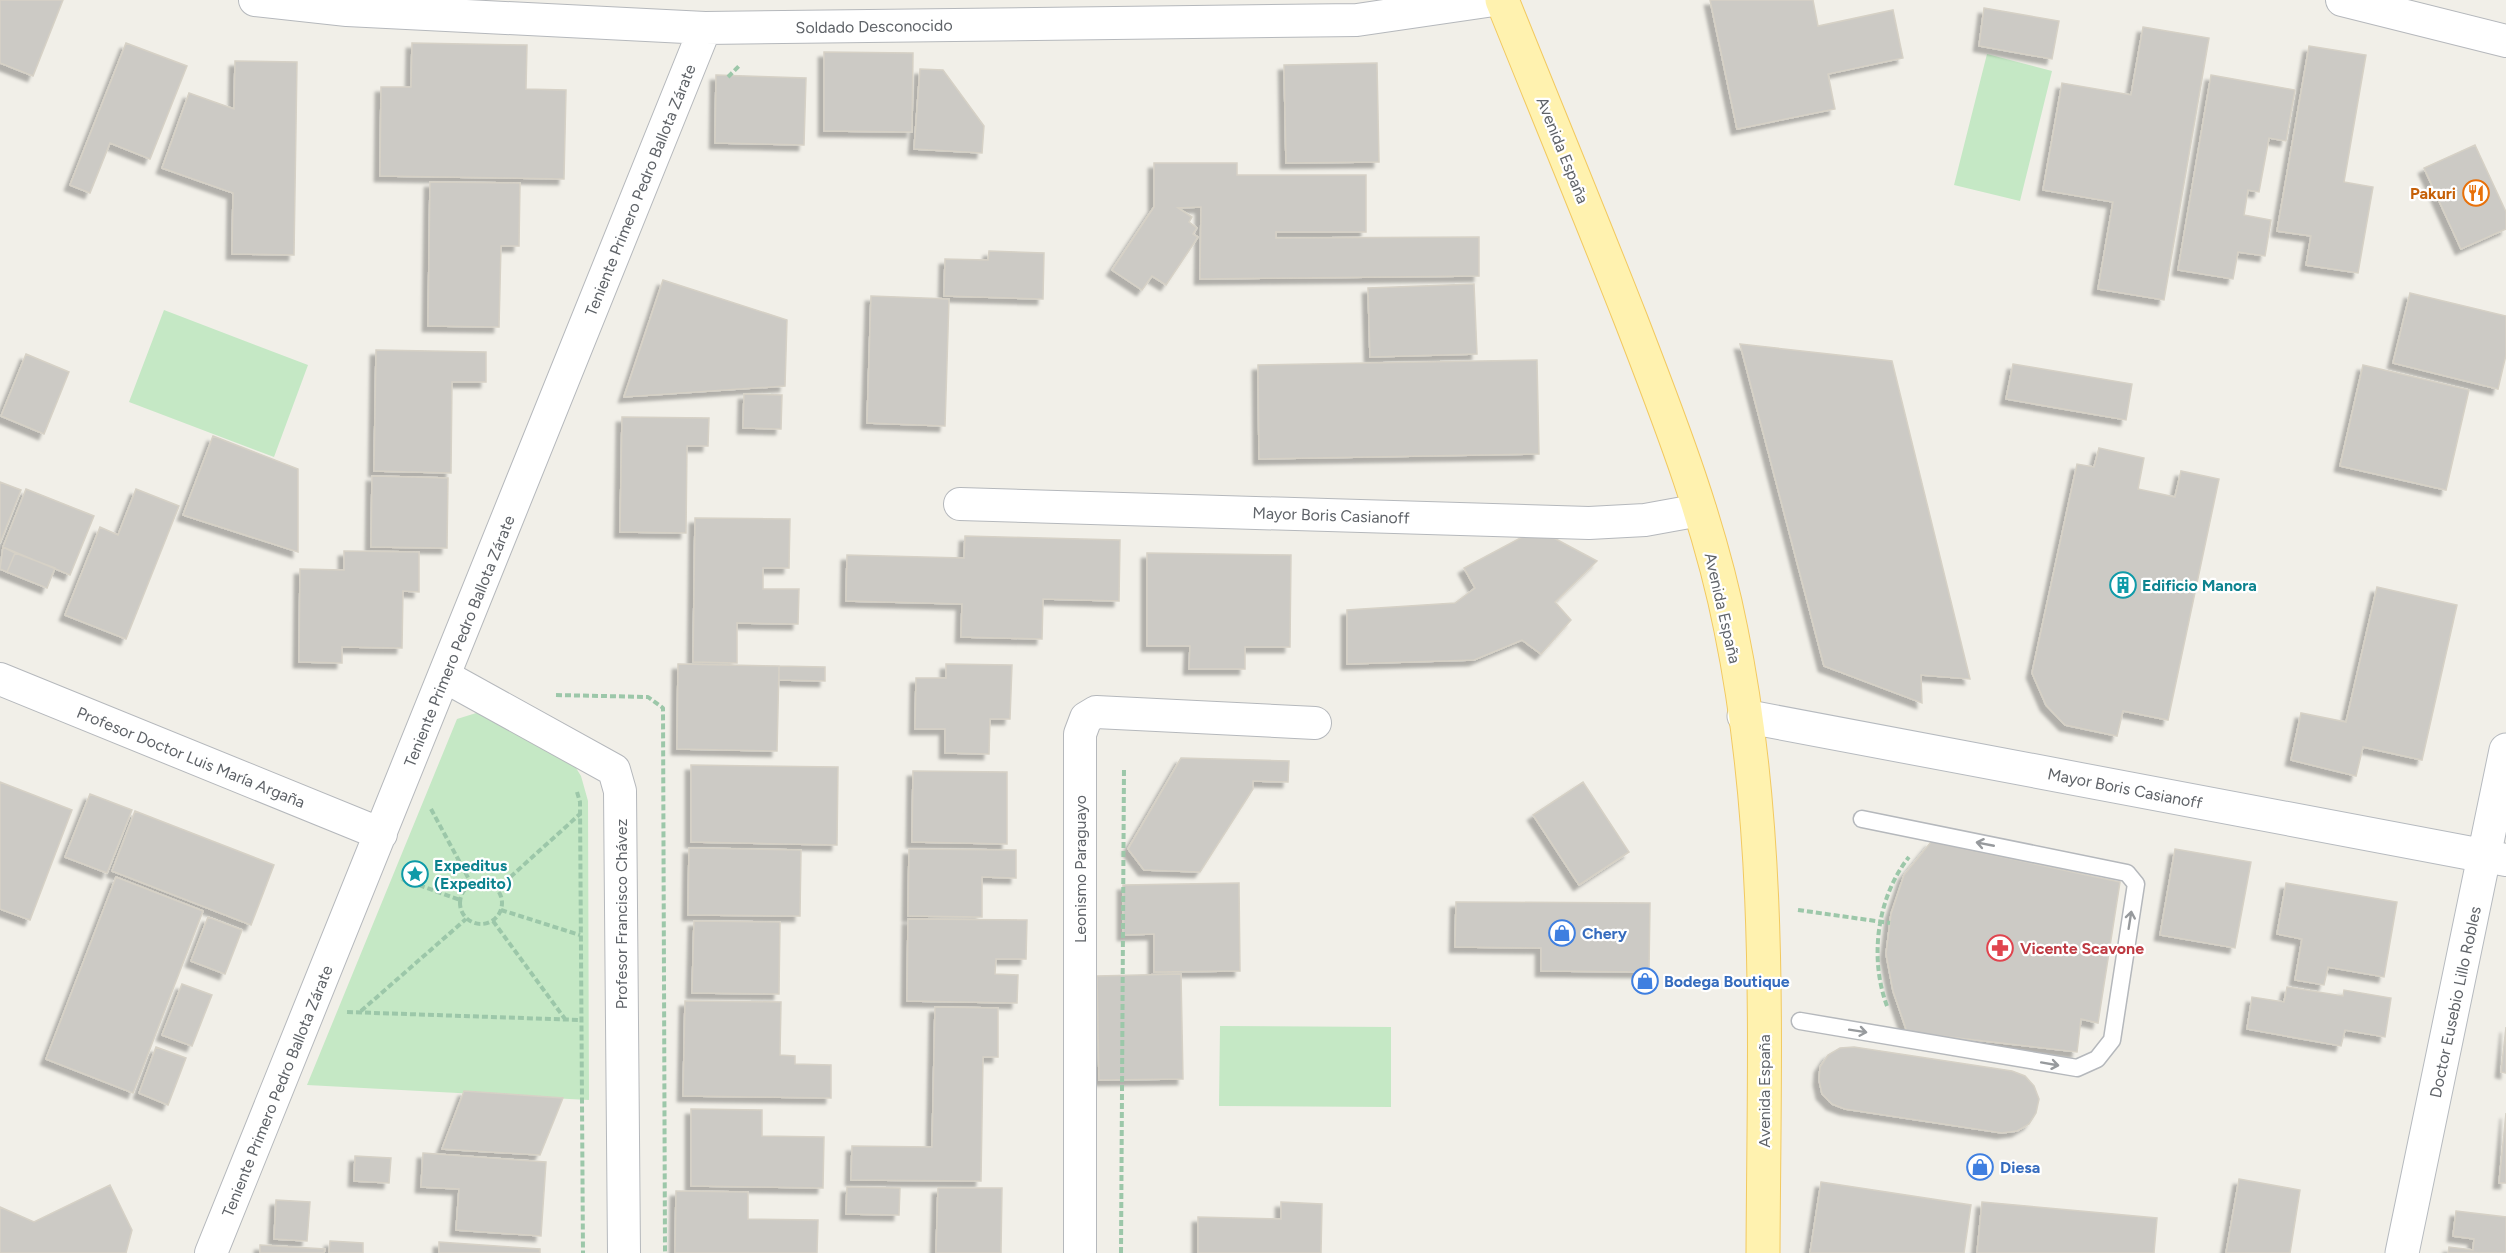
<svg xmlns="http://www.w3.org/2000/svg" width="2506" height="1253" viewBox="0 0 2506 1253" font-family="Figtree,sans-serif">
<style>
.green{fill:#c5e8c5}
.building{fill:#cccac5;stroke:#d6d1c6;stroke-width:1.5;filter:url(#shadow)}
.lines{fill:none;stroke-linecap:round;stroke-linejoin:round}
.lane-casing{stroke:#b5b8bc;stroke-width:19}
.street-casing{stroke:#b5b8bc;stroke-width:34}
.secondary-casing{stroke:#b6babf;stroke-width:35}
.primary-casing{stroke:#f2c960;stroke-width:35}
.path{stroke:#9cc7a9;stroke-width:4;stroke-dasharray:6 3;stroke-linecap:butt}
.lane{stroke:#fff;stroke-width:16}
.street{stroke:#fff;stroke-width:32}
.secondary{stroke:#fff;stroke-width:33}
.primary{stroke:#fff2af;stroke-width:33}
.oneway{stroke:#979a9d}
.labels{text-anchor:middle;stroke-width:4.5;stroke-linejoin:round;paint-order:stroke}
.street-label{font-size:16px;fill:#5f6368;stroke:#fff}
.food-label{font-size:16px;font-weight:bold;fill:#c56008;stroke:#fff;text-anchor:end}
.culture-label{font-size:16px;font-weight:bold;fill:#0d838f;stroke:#fff;text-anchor:start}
.shop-label{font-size:16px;font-weight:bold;fill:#366cbe;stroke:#fff;text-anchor:start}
.health-label{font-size:16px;font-weight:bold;fill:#be3a42;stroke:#fff;text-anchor:start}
</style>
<defs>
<filter id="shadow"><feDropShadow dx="-5.5" dy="5.5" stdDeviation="1.5" flood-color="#0004"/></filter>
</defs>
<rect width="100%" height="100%" fill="#f1efe8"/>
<!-- green -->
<path class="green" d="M1987 54 2052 71 2020 201 1954 185Z
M164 310 308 365 274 457 129 402Z
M489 709 571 760 581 776 588 801 589 1100 307 1085 457 719Z
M1220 1026 1391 1027V1107L1219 1106Z"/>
<!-- building -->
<path class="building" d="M0 0H63L33 76 0 63Z
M1710 0H1813L1818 26 1893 10 1903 58 1828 74 1835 109 1737 129Z
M1984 8 2059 21 2052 59 1979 46Z
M2143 27 2209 38 2164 300 2098 289 2113 202 2043 190 2062 83 2131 95Z
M126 43 187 66 150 159 110 143 90 193 70 185Z
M412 43 527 45 526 89 566 90 564 179 380 176 381 87H411Z
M2309 46 2366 55 2344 182 2373 187 2358 273 2306 265 2311 236 2277 231Z
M824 52 913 53 912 132 824 131Z
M235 61 297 62 294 255 232 254 233 193 162 168 189 93 234 109Z
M1377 63 1379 162 1286 163 1284 65Z
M920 69 943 70 984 126 982 153 914 149Z
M716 75 806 78 804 145 715 143Z
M2211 75 2295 90 2286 141 2269 138 2259 192 2248 190 2244 215 2271 220 2265 256 2238 252 2233 279 2178 270Z
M2475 145 2506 212V229L2461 249 2424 168Z
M1154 163H1237V175H1366V232H1276V238L1479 237V276L1200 279 1201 207 1178 208 1192 217 1189 222 1197 228 1193 234 1198 237 1166 285 1152 276 1142 290 1112 270 1154 207Z
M430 182 520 183 519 246H501L499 327 428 326Z
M989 251 1044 253 1043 299 944 296 945 259 988 260Z
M663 280 787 320 785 386 624 397Z
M1474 284 1477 354 1370 357 1368 288Z
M2410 293 2506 316V355L2498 389 2393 363Z
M871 296 949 299 945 426 867 423Z
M1740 344 1892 361 1970 679 1921 675 1922 703 1824 666Z
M376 350 486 352V382H452L451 473 374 471Z
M26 354 69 372 44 434 1 416Z
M1537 360 1539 454 1259 459 1258 365Z
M2013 364 2132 384 2126 420 2006 399Z
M2363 365 2469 390 2446 490 2340 466Z
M744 394 782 395 781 429 743 428Z
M622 417 709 418 708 446H687L686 533 620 532Z
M213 436 298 469V552L183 515Z
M2099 448 2144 458 2138 489 2175 497 2181 471 2219 479 2168 720 2123 711 2117 736 2065 725 2046 705 2032 673 2077 464 2094 467Z
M372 476 448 478 447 548 371 547Z
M0 482 21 490 0 543Z
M26 489 94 516 70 575 3 547Z
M136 489 179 506 126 639 65 615 100 527 118 535Z
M695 518 790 519 789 568H763V589H799L798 624 737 623V663L693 662Z
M1537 529 1597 561 1555 602 1571 620 1541 654 1522 640 1474 660 1347 664V610L1455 603 1475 588 1464 568Z
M965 536 1120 540 1119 601 1043 599 1042 639 961 637 962 604 846 601 847 555 964 558Z
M3 547 15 553 7 572 0 569Z
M344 551 419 552V592L403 591 402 648 342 647V663L299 662 300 569 344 570Z
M15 553 55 568 47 588 7 572Z
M1147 553 1291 555 1290 647H1245V669H1189L1190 646H1147Z
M2377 587 2457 605 2422 760 2363 747 2356 776 2291 760 2301 713 2346 722Z
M678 664 779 666 777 751 677 749Z
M946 664 1012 665 1010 719H990L989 754 945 753V729H915L916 678H946Z
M779 666 825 667V681L779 680Z
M1181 758 1289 761 1288 782 1253 781V789L1200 872 1144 870 1128 849Z
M691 765 838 767 837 845 691 842Z
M913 771 1007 772V844L912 842Z
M0 782 72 810 30 920 0 909Z
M1583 782 1629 852 1579 885 1533 815Z
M90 794 132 810 107 873 65 857Z
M135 811 274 865 251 925 112 871Z
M1931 842 2120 882 2098 1023 2081 1019 2077 1052 1907 1032 1893 991 1886 954 1891 914 1904 875Z
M689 848 801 850 800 916 688 915Z
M909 849 1016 850V878L982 877V917L908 916Z
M2175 849 2251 862 2235 948 2160 935Z
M116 877 203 911 133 1093 46 1059Z
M1239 883 1240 971 1154 972V934L1123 935V885Z
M2286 883 2397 902 2384 977 2328 967 2324 985 2295 980 2302 939 2277 934Z
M1456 902 1650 903 1649 972 1541 971V948L1455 947Z
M208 917 242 930 225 974 191 961Z
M908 919 1027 920 1026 959H996L995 974 1018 975 1017 1003 907 1001Z
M694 921 780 922 779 994 692 993Z
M1181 974 1183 1079 1099 1080 1097 976Z
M182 984 212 995 192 1046 162 1035Z
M2287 987 2343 996 2344 990 2391 998 2385 1037 2345 1030 2341 1046 2247 1029 2252 997 2284 1002Z
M685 1001 781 1002 780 1055 795 1056V1064L831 1065V1098L683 1096Z
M935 1007 998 1008V1057H983L981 1181 851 1180 852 1146 932 1147Z
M2506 1027V1073L2501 1072Z
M156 1047 186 1058 168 1105 139 1093Z
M1854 1047 2012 1071 2025 1076 2034 1086 2039 1099 2036 1113 2029 1124 2017 1131 2002 1133 1845 1109 1832 1104 1822 1094 1819 1080 1820 1067 1828 1055 1840 1048Z
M464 1091 563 1098 540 1155 442 1149Z
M691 1109 762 1110V1136L824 1137 823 1188 691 1186Z
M2506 1113V1183H2499Z
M423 1153 546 1162 541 1236 456 1230 459 1189 421 1187Z
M355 1156 391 1158 389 1183 354 1181Z
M2239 1179 2300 1190 2290 1253H2226Z
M1821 1182 1971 1205 1964 1253H1810Z
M110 1185 132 1230 126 1253H0V1207L34 1222Z
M847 1187 900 1188 899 1215 846 1214Z
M938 1188H1002L1001 1253H936Z
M676 1191 748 1192V1219L818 1220 817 1253H675Z
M276 1200 310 1202 307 1241 274 1239Z
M1281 1202 1322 1204 1321 1253H1198V1217L1281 1219Z
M1982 1202 2157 1218 2154 1253H1977Z
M2456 1211 2506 1217V1253H2448L2449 1247 2473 1250 2474 1239 2453 1236Z
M330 1241 363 1243V1253H329Z
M439 1242 540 1249V1253H439Z
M260 1245 325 1249 324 1253H260Z"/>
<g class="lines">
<!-- lane casing -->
<g class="lane-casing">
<path id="lane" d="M1800 1021 2077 1068 2097 1059 2112 1040 2136 884 2127 873 1862 819"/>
</g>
<!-- street casing -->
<g class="street-casing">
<path id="street" d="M255 0 347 10 705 28 1357 20 1494 0
M2342 0 2506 41
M960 504 1589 523 1645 520 1700 510
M444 676 614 770 620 791 624 1253
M0 679 381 834
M2485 856 2506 860
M211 1253 705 28
M1080 1253V734L1086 718 1096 712 1315 723"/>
</g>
<!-- secondary casing -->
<g class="secondary-casing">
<path id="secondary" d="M1744 716 2485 856
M2402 1253 2506 750"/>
</g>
<!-- primary casing -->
<g class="primary-casing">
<path id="primary" d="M1502 0C1545 107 1589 213 1631 320 1670 421 1710 523 1731 630 1773 834 1764 1046 1763 1253"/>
</g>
<!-- path -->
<path class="path" d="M728 77 739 66
M556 695 648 697 663 708 665 1253
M577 792 580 802 583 1253
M431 809 472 885
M402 879 460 900
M460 903a21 21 0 1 1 42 0a21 21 0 1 1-42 0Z
M497 889 580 814
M501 910 580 935
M1798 910 1890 923
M493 921 565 1019
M1887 1006C1869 958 1877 897 1909 857
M361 1011 466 919
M347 1012 580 1020
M1121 1253 1124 767"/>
<!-- lane -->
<use href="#lane" class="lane"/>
<!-- street -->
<use href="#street" class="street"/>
<!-- secondary -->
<use href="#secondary" class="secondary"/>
<!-- primary -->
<use href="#primary" class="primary"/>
</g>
<!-- one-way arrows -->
<defs><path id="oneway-shaft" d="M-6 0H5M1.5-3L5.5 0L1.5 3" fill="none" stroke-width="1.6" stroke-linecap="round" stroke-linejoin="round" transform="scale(1.5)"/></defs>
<g class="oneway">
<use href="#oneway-shaft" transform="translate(1985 844) rotate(-169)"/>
<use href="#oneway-shaft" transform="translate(2130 920) rotate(-81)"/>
<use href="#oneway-shaft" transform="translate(1858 1031) rotate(9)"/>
<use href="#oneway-shaft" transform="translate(2050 1064) rotate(10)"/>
</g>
<!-- icons -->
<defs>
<g id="restaurant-ring" transform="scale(1.35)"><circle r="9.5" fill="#fff" stroke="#e8710a" stroke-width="1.5"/><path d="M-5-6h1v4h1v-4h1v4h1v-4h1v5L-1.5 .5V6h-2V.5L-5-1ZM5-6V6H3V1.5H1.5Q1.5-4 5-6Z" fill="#e8710a"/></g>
<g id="building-ring" transform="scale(1.35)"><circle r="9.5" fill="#fff" stroke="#0f9aa8" stroke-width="1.5"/><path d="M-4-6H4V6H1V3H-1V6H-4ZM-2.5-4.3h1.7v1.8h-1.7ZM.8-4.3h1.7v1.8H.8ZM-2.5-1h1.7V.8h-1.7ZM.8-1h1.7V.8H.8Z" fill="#0f9aa8"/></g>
<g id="sight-ring" transform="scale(1.35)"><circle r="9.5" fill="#fff" stroke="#0f9aa8" stroke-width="1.5"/><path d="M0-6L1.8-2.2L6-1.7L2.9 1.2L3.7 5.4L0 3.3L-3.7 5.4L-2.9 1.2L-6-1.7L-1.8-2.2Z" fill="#0f9aa8"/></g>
<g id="shop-ring" transform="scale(1.35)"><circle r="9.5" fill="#fff" stroke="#3f7fe0" stroke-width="1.5"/><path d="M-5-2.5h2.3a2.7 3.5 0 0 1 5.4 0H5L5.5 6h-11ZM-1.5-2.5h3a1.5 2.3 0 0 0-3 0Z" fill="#3f7fe0"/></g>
<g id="pharmacy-ring" transform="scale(1.35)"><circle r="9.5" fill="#fff" stroke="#e0444e" stroke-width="1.5"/><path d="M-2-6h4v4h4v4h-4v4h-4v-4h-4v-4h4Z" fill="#e0444e"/></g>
</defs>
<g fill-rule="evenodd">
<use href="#restaurant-ring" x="2476" y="193"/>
<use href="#building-ring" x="2123" y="585"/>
<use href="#sight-ring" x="415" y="874"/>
<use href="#shop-ring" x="1562" y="933"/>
<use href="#pharmacy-ring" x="2000" y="948"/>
<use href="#shop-ring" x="1645" y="981"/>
<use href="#shop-ring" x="1980" y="1167"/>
</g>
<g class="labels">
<!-- street labels -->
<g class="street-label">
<text transform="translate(874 26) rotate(-1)" y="6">Soldado Desconocido</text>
<text transform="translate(1563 150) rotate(68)" y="6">Avenida España</text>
<text transform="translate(640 190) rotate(-68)" y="6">Teniente Primero Pedro Ballota Zárate</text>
<text transform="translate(1331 515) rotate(2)" y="6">Mayor Boris Casianoff</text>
<text transform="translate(1723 608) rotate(77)" y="6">Avenida España</text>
<text transform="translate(459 641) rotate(-68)" y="6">Teniente Primero Pedro Ballota Zárate</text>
<text transform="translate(191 757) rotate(22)" y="6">Profesor Doctor Luis María Argaña</text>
<text transform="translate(2125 788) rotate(11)" y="6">Mayor Boris Casianoff</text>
<text transform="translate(1080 869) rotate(-90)" y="6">Leonismo Paraguayo</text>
<text transform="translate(621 914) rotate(-90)" y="6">Profesor Francisco Chávez</text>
<text transform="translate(2455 1002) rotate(-78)" y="6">Doctor Eusebio Lillo Robles</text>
<text transform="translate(277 1091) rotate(-68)" y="6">Teniente Primero Pedro Ballota Zárate</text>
<text transform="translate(1764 1091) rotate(-90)" y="6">Avenida España</text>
</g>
<!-- food labels -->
<g class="food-label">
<text x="2456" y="199">Pakuri</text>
</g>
<!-- culture labels -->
<g class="culture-label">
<text x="2142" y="591">Edificio Manora</text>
<text x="434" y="871">Expeditus<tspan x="434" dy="18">(Expedito)</tspan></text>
</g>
<!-- shop labels -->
<g class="shop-label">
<text x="1582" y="939">Chery</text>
<text x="1664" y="987">Bodega Boutique</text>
<text x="2000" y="1173">Diesa</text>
</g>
<!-- health labels -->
<g class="health-label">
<text x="2020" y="954">Vicente Scavone</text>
</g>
</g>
</svg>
